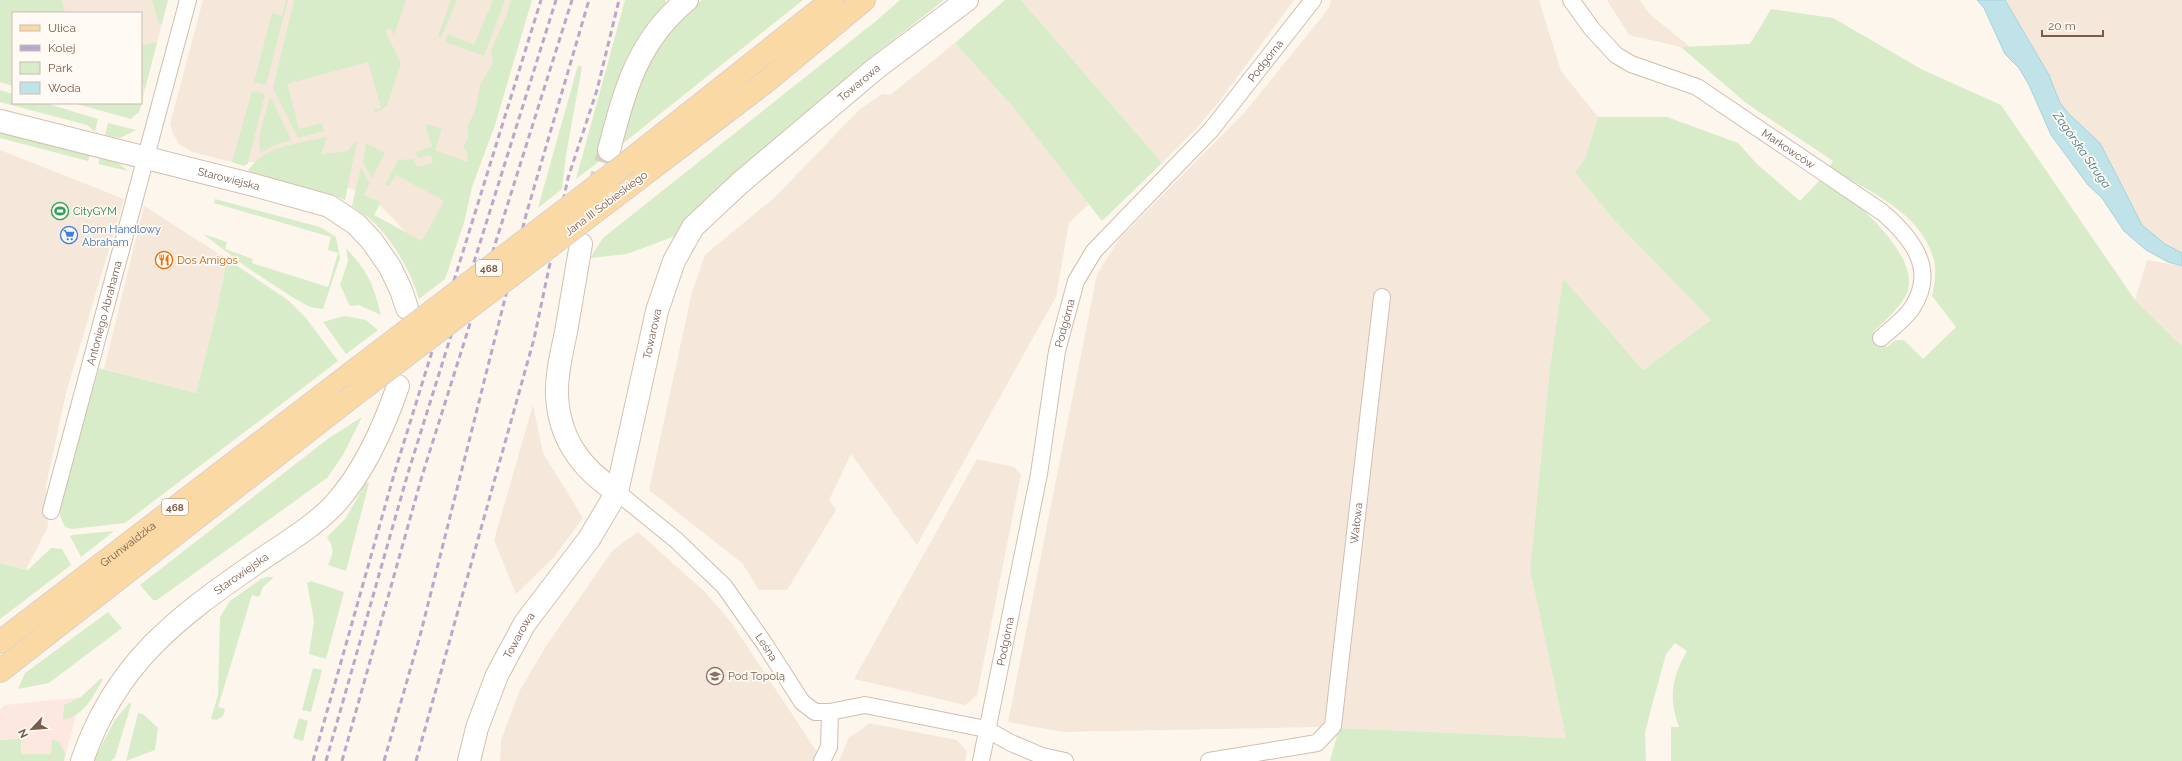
<svg xmlns="http://www.w3.org/2000/svg" width="2182" height="761" viewBox="0 0 2182 761" font-family="Raleway,sans-serif">
<style>
.residential{fill:#f5e8da}
.commercial{fill:#fde8e0}
.green{fill:#d8ecc9}
.water{fill:#bfe3e8;stroke:#a5d3da}
.lines{fill:none;stroke-linecap:round;stroke-linejoin:round}
.secondary-tunnel{stroke:#dcd0c4;stroke-width:22;stroke-dasharray:22 11;stroke-linecap:butt}
.street-casing{stroke:#d1beb0;stroke-width:18}
.secondary-casing{stroke:#d6c0b0;stroke-width:24}
.primary-casing{stroke:#dad1cd;stroke-width:24}
.street{stroke:#fff;stroke-width:16}
.secondary{stroke:#fff;stroke-width:22}
.primary{stroke:#fbd9a5;stroke-width:22}
.rail{stroke:#b9a8c9;stroke-width:3;stroke-dasharray:6 4;stroke-linecap:butt}
.primary-bridge-casing{stroke:#dad1cd;stroke-width:24;stroke-linecap:butt}
.primary-bridge{stroke:#fbd9a5;stroke-width:22}
.labels{text-anchor:middle;stroke-width:3.5;stroke-linejoin:round;paint-order:stroke}
.shield{fill:#fffaf3;stroke:#a28b7f;stroke-width:1}
.shield-label{font-size:10px;font-weight:bold;fill:#7a5c4d}
.street-label{font-size:11px;fill:#7a5c4d;stroke:#fffaf3}
.leisure-label{font-size:11px;fill:#27864d;stroke:#fffaf3;text-anchor:start}
.shop-label{font-size:11px;fill:#366cbe;stroke:#fffaf3;text-anchor:start}
.food-label{font-size:11px;fill:#c56008;stroke:#fffaf3;text-anchor:start}
.education-label{font-size:11px;fill:#785e54;stroke:#fffaf3;text-anchor:start}
.water-label{font-size:12px;font-style:italic;fill:#437c86;stroke:#fffaf3}
</style>
<rect width="100%" height="100%" fill="#fdf6ec"/>
<!-- residential -->
<path class="residential" d="M34 0H168L139 112 141 13H34Z
M203 0H524L443 267 415 242 375 200 319 174 256 162H232L192 152 179 144 173 134 170 124Z
M1021 0H1294L1218 103 1197 128 1162 163Z
M1331 0H1539L1561 71 1598 117 1585 159 1614 220 1711 320 1643 370 1563 278 1550 366 1530 570 1566 738 1317 727 1063 732 1008 722 1097 274 1120 238 1244 113 1329 8Z
M1607 0H1639L1651 15 1690 47H1681L1629 35Z
M2005 0H2182V253L2165 244 2142 225 2100 144 2069 114 2060 103 2049 75Z
M955 43 1012 106 1089 204 1069 223 1056 297 917 545 851 454 829 500 836 510 787 590H759L742 563 649 490 692 292 705 255 775 197 860 109 882 94 890 95Z
M0 150 124 199 66 393 46 486 48 527 26 569 0 563Z
M144 206 227 259 216 314 196 393 104 369Z
M2147 260 2182 266V346L2135 300Z
M533 405 543 453 583 518 554 557 516 594 494 540Z
M977 459 1014 467 1021 474 977 695 965 705 854 679Z
M638 532 705 592 731 622 823 761H500L501 740 520 690 546 646 613 550Z
M869 723 957 740 967 751 965 761H839L849 737 858 732Z"/>
<!-- commercial -->
<path class="commercial" d="M81 697 64 761H0V709L5 705Z"/>
<!-- green -->
<path class="green" d="M0 0H62L65 13H13V86L0 82Z
M152 0H168L162 23 159 24Z
M286 0H288L266 85 254 82 272 13 282 16Z
M294 0H406L394 35 390 28 385 31 401 63 387 106 375 113 374 110 381 108 368 62 287 84 299 129 322 123 324 131 298 138 273 88Z
M451 0H457L441 38 438 36Z
M493 0H505L484 56 445 42 448 34 474 45Z
M511 0H532L495 125 472 187 464 223 445 279 419 299C411 272 393 240 372 221 366 215 358 211 352 206L361 167 370 183 364 195 381 202 374 215 422 241 444 201 396 175 390 185 386 186V183L398 160 414 159 417 167 433 163 430 155 418 158 416 152 432 146 425 125 427 124 442 129 435 150 468 162V155L463 147 468 138V125L475 111 480 85 493 63 491 50 506 17Z
M625 0H665L667 5 618 96 597 163 576 179Z
M702 0H803L621 145C627 123 632 100 639 79 650 48 677 19 702 0Z
M900 0H944L870 58 715 195 678 235 627 254 590 258 603 238 876 21Z
M1005 0H1021L1162 163 1102 221 1012 106 955 43Z
M1771 9 1833 18 1923 70 2001 105 2135 300 2182 346V761H1671V727H1679C1668 697 1672 677 1687 651L1675 643 1666 654 1650 713 1645 733 1646 761H1330L1339 728 1566 738 1530 570 1550 366 1563 278 1643 370 1711 320 1614 220 1575 172 1585 159 1598 117H1667L1738 143 1758 165 1800 201 1820 180C1832 188 1845 196 1856 204 1877 221 1921 266 1906 295 1899 309 1884 321 1873 332L1887 347 1896 340H1904L1923 359 1956 327 1932 296C1934 286 1936 275 1935 266 1927 215 1869 191 1829 168L1833 161 1746 103 1681 47 1750 44Z
M157 42 145 89 141 81V46Z
M578 65 582 67 566 155 562 189 538 208Z
M0 90 13 94V103H45L98 119 95 132 87 125 0 102Z
M252 91 265 94 248 163 244 166 232 162Z
M141 96 143 99 139 112 131 119 73 103H141Z
M269 99H272L291 140 275 145 261 152C255 143 267 110 269 99Z
M108 123 136 130 120 138 105 135Z
M0 132 90 155 88 161 0 138Z
M327 137 321 154 348 151 355 142H357L345 200 330 194 247 173C260 146 301 143 327 137Z
M366 143 385 153 372 178 363 163Z
M100 158 118 163 128 171 98 164Z
M215 199 320 227 336 237 340 258 323 309 310 307 292 297 245 266 203 234 227 242 225 249 253 259 252 263 328 287 338 253 328 250 331 237 214 203Z
M346 248C368 272 373 283 381 315L359 305 350 306 340 285 348 261Z
M227 259 288 300 306 318 338 361 125 523 72 529 65 527 60 516 61 501 99 368 196 393 216 314Z
M344 316 366 320 378 330 346 354 323 322Z
M362 417 343 455 327 478 157 600H153L140 585 329 438Z
M366 482 369 483 346 571 328 565C334 553 334 548 327 537L346 518Z
M114 531 81 557 70 536 73 535Z
M51 548 62 549 71 565 0 619V563L28 570Z
M267 577H274L263 587 259 597 252 595 218 707 225 709 223 716 217 720 211 719 218 695 220 617 230 601 261 579Z
M311 581 344 592 326 659 309 654 314 621 307 583Z
M108 612 122 628 49 683 18 689 25 673Z
M313 668 322 670 311 712 302 710Z
M100 679H103C92 698 86 714 63 720L64 705 81 697Z
M130 702 131 705 115 757 111 761H93L115 720Z
M138 713 143 714 158 728 155 750 126 761Z
M299 718 308 721 303 741 293 738Z
M21 739V754H51L52 739 60 743 65 754 64 761H0V740Z"/>
<!-- water -->
<path class="water" d="M1977 0H2005L2049 75 2060 103 2069 114 2100 143 2142 225 2165 244 2182 253V266L2168 262 2146 250 2124 231 2102 198 2088 185 2051 135 2029 85 2019 68 2005 54 1984 8Z"/>
<g class="lines">
<!-- secondary-tunnel -->
<path class="secondary-tunnel" d="M596 195 609 150"/>
<!-- street casing -->
<g class="street-casing">
<g id="street">
<path id="s1" d="M1571 0 1592 29 1616 55 1631 64 1697 87 1882 212C1911 237 1938 269 1912 308 1905 319 1891 329 1881 338"/>
<path id="s2" d="M617 492 676 540 724 586 764 643 802 702 815 712H830L865 705 986 729 1011 743 1042 756 1065 761"/>
<path id="s3" d="M51 511 188 0"/>
<path d="M822 761 829 747 830 712"/>
<path id="s4" d="M981 761 1039 474 1057 351 1076 281 1094 251 1211 130 1313 0"/>
<path id="s5" d="M1209 761 1317 743 1333 726 1382 297"/>
</g>
</g>
<!-- secondary casing -->
<g class="secondary-casing">
<g id="secondary">
<path id="s6" d="M0 121 254 185 329 206 356 224 372 241 390 267 401 290 407 308"/>
<path d="M609 150C625 90 637 41 687 0"/>
<path d="M581 244C576 274 571 303 566 332 562 352 556 375 557 395 559 439 581 469 617 492"/>
<path id="s7" d="M82 761C115 664 175 619 256 563 282 545 312 528 334 505 364 472 384 427 398 386"/>
<path id="s8" d="M469 761 477 728 497 675 525 623 589 539 617 492 657 311 674 261 693 227 740 183 875 69 967 0"/>
</g>
</g>
<!-- primary casing -->
<g class="primary-casing">
<g id="primary">
<path d="M628 162 832 0"/>
<path d="M617 195 768 80 864 0"/>
<path id="s9" d="M0 642 350 374"/>
<path d="M0 671 345 402"/>
</g>
</g>
<!-- street -->
<use href="#street" class="street"/>
<!-- secondary -->
<use href="#secondary" class="secondary"/>
<!-- primary -->
<use href="#primary" class="primary"/>
<!-- rail -->
<path class="rail" d="M313 761 395 471 541 0
M326 761 408 473 556 0
M342 761 422 476 572 0
M384 761 421 632 526 215 589 0
M416 761 534 339 568 178 597 90 619 0"/>
<!-- primary-bridge casing -->
<g class="primary-bridge-casing">
<path id="primary-bridge" d="M350 374 628 162
M345 402 617 195"/>
</g>
<!-- primary-bridge -->
<use href="#primary-bridge" class="primary-bridge"/>
</g>
<!-- icons -->
<defs>
<g id="stadium-ring" transform="scale(0.9)"><circle r="9.5" fill="#fffaf3" stroke="#2e9e5b" stroke-width="1.5"/><path d="M0-5a6.5 5 0 1 0 0 10a6.5 5 0 1 0 0-10ZM-3.5-1.8h7v3.6h-7Z" fill="#2e9e5b"/></g>
<g id="supermarket-ring" transform="scale(0.9)"><circle r="9.5" fill="#fffaf3" stroke="#3f7fe0" stroke-width="1.5"/><path d="M-6-5.5h2.5l.6 2H6L4.5 2H-2.5L-4.4-4H-6ZM-1.5 3.2a1.3 1.3 0 1 0 .1 0ZM3 3.2a1.3 1.3 0 1 0 .1 0Z" fill="#3f7fe0"/></g>
<g id="restaurant-ring" transform="scale(0.9)"><circle r="9.5" fill="#fffaf3" stroke="#e8710a" stroke-width="1.5"/><path d="M-5-6h1v4h1v-4h1v4h1v-4h1v5L-1.5 .5V6h-2V.5L-5-1ZM5-6V6H3V1.5H1.5Q1.5-4 5-6Z" fill="#e8710a"/></g>
<g id="school-ring" transform="scale(0.9)"><circle r="9.5" fill="#fffaf3" stroke="#8d6e63" stroke-width="1.5"/><path d="M0-5L7-2L0 1L-7-2ZM-4 1L0 2.5L4 1V4Q0 6-4 4Z" fill="#8d6e63"/></g>
</defs>
<g fill-rule="evenodd">
<use href="#stadium-ring" x="60" y="211"/>
<use href="#supermarket-ring" x="69" y="235"/>
<use href="#restaurant-ring" x="164" y="260"/>
<use href="#school-ring" x="715" y="676"/>
</g>
<g class="labels">
<!-- shield labels -->
<g class="shield">
<rect x="476" y="260" width="26" height="16" rx="3"/>
<rect x="162" y="499" width="26" height="16" rx="3"/>
</g>
<g class="shield-label">
<text x="489" y="272">468</text>
<text x="175" y="511">468</text>
</g>
<!-- street labels -->
<g class="street-label">
<text dy="4" stroke="none"><textPath href="#s4" startOffset="781">Podgórna</textPath></text>
<text dy="4" stroke="none"><textPath href="#s8" startOffset="807">Towarowa</textPath></text>
<text dy="4" stroke="none"><textPath href="#s1" startOffset="269">Markowców</textPath></text>
<text dy="4" stroke="none"><textPath href="#s6" startOffset="236">Starowiejska</textPath></text>
<text transform="translate(606 203) rotate(-37)" y="4">Jana III Sobieskiego</text>
<text dy="4" stroke="none"><textPath href="#s3" startOffset="205">Antoniego Abrahama</textPath></text>
<text dy="4" stroke="none"><textPath href="#s4" startOffset="446">Podgórna</textPath></text>
<text dy="4" stroke="none"><textPath href="#s8" startOffset="472">Towarowa</textPath></text>
<text dy="4" stroke="none"><textPath href="#s5" startOffset="337">Wałowa</textPath></text>
<text dy="4" stroke="none"><textPath href="#s9" startOffset="161">Grunwaldzka</textPath></text>
<text dy="4" stroke="none"><textPath href="#s7" startOffset="251">Starowiejska</textPath></text>
<text dy="4" stroke="none"><textPath href="#s8" startOffset="136">Towarowa</textPath></text>
<text dy="4" stroke="none"><textPath href="#s4" startOffset="122">Podgórna</textPath></text>
<text dy="4" stroke="none"><textPath href="#s2" startOffset="217">Leśna</textPath></text>
</g>
<!-- leisure labels -->
<g class="leisure-label">
<text x="73" y="215">CityGYM</text>
</g>
<!-- shop labels -->
<g class="shop-label">
<text x="82" y="233">Dom Handlowy<tspan x="82" dy="13">Abraham</tspan></text>
</g>
<!-- food labels -->
<g class="food-label">
<text x="177" y="264">Dos Amigos</text>
</g>
<!-- education labels -->
<g class="education-label">
<text x="728" y="680">Pod Topolą</text>
</g>
<!-- water labels -->
<g class="water-label">
<text transform="translate(2082 150) rotate(55)" y="4">Zagórska Struga</text>
</g>
</g>
<!-- legend -->
<rect x="12" y="12" width="130" height="92" fill="#fffaf3" stroke="#cabbb1"/>
<rect x="20" y="25" width="20" height="6" fill="#fbd9a5" stroke="#cabbb1"/>
<text x="48" y="32" font-size="12" fill="#7a5c4d">Ulica</text>
<rect x="20" y="45" width="20" height="6" fill="#b9a8c9" stroke="#cabbb1"/>
<text x="48" y="52" font-size="12" fill="#7a5c4d">Kolej</text>
<rect x="20" y="62" width="20" height="12" fill="#d8ecc9" stroke="#cabbb1"/>
<text x="48" y="72" font-size="12" fill="#7a5c4d">Park</text>
<rect x="20" y="82" width="20" height="12" fill="#bfe3e8" stroke="#cabbb1"/>
<text x="48" y="92" font-size="12" fill="#7a5c4d">Woda</text>
<!-- north arrow -->
<g transform="translate(32 729) rotate(244)" stroke="#fffaf3" stroke-width="3" paint-order="stroke">
<path d="M0-3L7 15L0 10L-7 15Z" fill="#7a5c4d"/>
<text y="-6" font-size="11" font-weight="bold" text-anchor="middle" fill="#7a5c4d">N</text>
</g>
<!-- scale -->
<path d="M2042 30v6h61v-6" fill="none" stroke="#7a5c4d" stroke-width="2"/>
<text x="2048" y="30" font-size="12" fill="#7a5c4d" stroke="#fffaf3" stroke-width="3" paint-order="stroke">20 m</text>
</svg>
